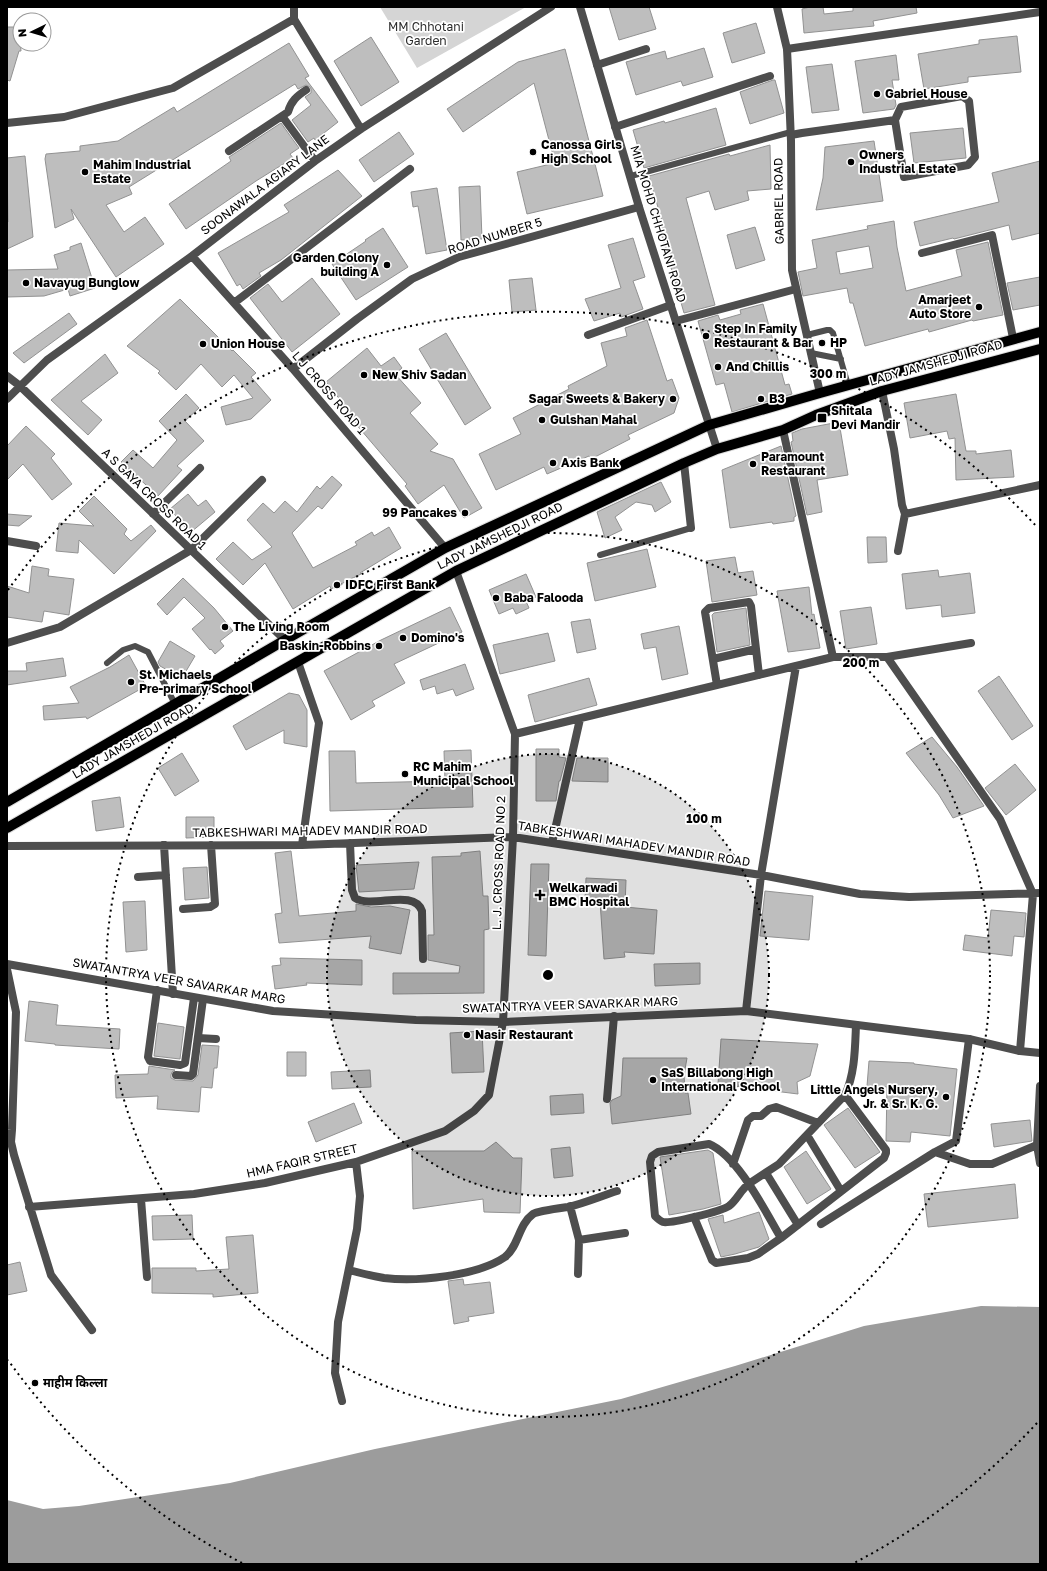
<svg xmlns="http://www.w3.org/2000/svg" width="1047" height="1571" viewBox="0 0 1047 1571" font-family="'Golos Text','Noto Sans Devanagari',sans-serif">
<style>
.green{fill:#d5d5d5}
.water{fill:#9c9c9c}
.building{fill:#bebebe;stroke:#929292;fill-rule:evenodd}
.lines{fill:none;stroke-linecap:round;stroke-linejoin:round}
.primary-casing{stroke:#dbdbdb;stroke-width:12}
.service{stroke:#4e4e4e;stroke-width:6}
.minor{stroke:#4e4e4e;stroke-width:8}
.tertiary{stroke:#4e4e4e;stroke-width:8}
.primary{stroke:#000;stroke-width:10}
.ring{fill:none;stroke:#000;stroke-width:2;stroke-dasharray:2 4}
.poi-dot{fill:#000;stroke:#fff;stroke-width:1.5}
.labels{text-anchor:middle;stroke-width:3.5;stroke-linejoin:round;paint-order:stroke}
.park-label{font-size:12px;fill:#2c2c2c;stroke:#fff}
.poi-label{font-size:12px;font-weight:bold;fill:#000;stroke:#fff;text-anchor:start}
.street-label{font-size:12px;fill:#000;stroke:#fff}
.centre{fill:#000;stroke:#fff;stroke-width:2}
.ring-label{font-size:12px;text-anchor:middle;font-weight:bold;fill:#000;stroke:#fff;stroke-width:3.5;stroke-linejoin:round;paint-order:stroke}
</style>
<rect width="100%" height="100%" fill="#fff"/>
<!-- green -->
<path class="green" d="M380 7H526L417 68Z"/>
<!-- water -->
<path class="water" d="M981 1306 1040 1307V1564H7V1500L43 1509 79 1506 230 1483 375 1449 621 1399 735 1366 864 1326Z"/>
<!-- building -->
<path class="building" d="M609 7H649L656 29 619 40Z
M810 7H823L824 14 853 11V7H916L917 13 873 21 874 26 804 33 802 9Z
M756 23 765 53 732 63 723 33Z
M7 27H19L21 51H19L10 81 7 80Z
M1017 36 1021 72 968 77V82L924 89 918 54 979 44V40Z
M371 37 399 82 361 106 334 61Z
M289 43 309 76 305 78 338 122 315 140 314 138 308 142 292 120 311 105 305 97 311 93V89L310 87 306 85 298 89 295 84 129 187 132 194 106 205 124 232 145 217 164 244 116 277 71 209 74 219 55 228 45 159 46 154 80 151V146L118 141 174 107 177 112Z
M704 48 713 77 683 86 681 81 636 95 626 62 665 51 667 59Z
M565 49 596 168 603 196 527 214 517 172 555 163 534 83 463 132 447 109 518 62Z
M896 55 899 80H892L896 105 894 109 863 113 855 61Z
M832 64 839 110 812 113 806 67Z
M773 80H775L784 113 750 124 740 92Z
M716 108 726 145 644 168 633 130 664 121 665 123Z
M281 123 299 148 290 154 293 158 256 181 186 229 169 204 231 161 229 157Z
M963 128 966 158 914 163 910 133Z
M399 132 414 154 374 182 359 160Z
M874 141 883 201 816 210 823 178 825 147Z
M770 145 771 189 747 191 749 200 715 210 709 191 686 198 715 305 684 313 659 226 663 225 649 176 729 154 730 156Z
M25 156 33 237 7 249V222H8L7 158Z
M1040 161V233L1012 240 1009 225 954 239 953 238 920 246 914 222 999 202 992 173Z
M338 170 362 196 281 260 259 273 261 276 243 289 240 284 237 286 218 253 289 212 284 205Z
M480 186 482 239 461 240 459 187Z
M437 188 447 250 426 254 418 206 413 207 411 192Z
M894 221 897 247 906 291 962 276 956 250 988 242 1003 315 973 321 972 320 929 332 928 329 865 346 853 303H850L847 288 803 296 798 272 817 268 812 240 868 229 867 226ZM869 246 873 268 840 274 836 252Z
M755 227 765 260 736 269 727 235Z
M383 228 408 267 356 300 332 264 366 241 365 240Z
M633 238 645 277 633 281 643 309 621 317 620 313 594 321 585 299 621 288 608 245Z
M81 243 95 288 70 296 68 289 44 296 7 297V270L58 269 54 255 70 250V247Z
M1040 277V305L1013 310 1007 283Z
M312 278 340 314 292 352 250 298 268 284 282 302Z
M532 278 536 310 512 312 509 280Z
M180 299 232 351 233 350 256 373 251 377 271 400 251 419 226 425 221 407 253 398 234 375 222 387 201 364 176 390 158 373 160 371 127 346Z
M763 304 785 385 789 384 792 394 732 412 724 383 716 385 698 321 718 315 720 320 741 314 740 310Z
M69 313 77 324 24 363 13 353Z
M647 320 667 381 672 379 679 398 674 413 628 435 630 439 591 459 589 456 547 474 544 467 496 490 479 454 521 434 513 418 569 389 568 386 607 366 601 343 627 336 625 328Z
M446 333 491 408 465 425 419 349Z
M367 348 381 366 394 357 402 368 395 374 421 403 410 413 438 444 430 451 453 459 482 508 464 518 444 485 418 504 405 486 407 484 355 423 357 421 326 382Z
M105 354 118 373 81 401 102 420 88 435 51 400Z
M186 394 199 408 185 421 204 441 177 466 182 470 158 496 121 462 133 450 153 468 177 440 159 421Z
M956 394 966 451H976V454L1011 450 1014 477 956 480 955 438 949 439 947 431 910 438 904 403Z
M839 422 848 475 817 480 822 512 807 515 791 442 793 441 792 433 802 429Z
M26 426 55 454 51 458 72 484 52 500 23 464 7 480V446Z
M781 446 796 516 794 517V521L773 524 772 522 730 528 722 470Z
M332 476 342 485 322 509 318 506 292 533 313 568 357 545 355 542 372 532 374 536 389 527 401 548 360 573 361 574 331 589 330 586 293 609 265 563 243 585 216 559 233 542 252 560 272 547 247 520 263 503 274 513 285 501 297 512 317 486 320 489Z
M661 482 671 502 655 512 652 505 636 502 615 517 622 530 605 538 597 512Z
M188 494 198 506 206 500 215 512 190 533 170 509Z
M94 496 127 529 124 534 131 541 151 525 156 531 114 574 79 540 78 553 56 551 59 523 94 526 79 511Z
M7 514 32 516 19 526 7 525Z
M867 537H886L887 562 868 563Z
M647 549 656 587 595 601 587 563Z
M735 557 738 573 753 571 757 595 712 602 706 561Z
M32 566 49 569 48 576 74 579 69 615 44 611 42 622 7 617V586L29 593Z
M938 570 939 577 970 573 975 613 942 617 941 605 906 609 902 574Z
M526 574 536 597 526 601 529 608 516 614 513 608 499 614 489 590Z
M183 578 214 608 233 631 220 641 224 646 215 654 211 649 210 650 192 629 205 618 184 597 167 615 157 604Z
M809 587 812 615 814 614 820 648 788 652 777 591Z
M450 607 462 632 394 664 405 683 372 701 375 706 351 720 324 671 381 640Z
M871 607 877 644 846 649 840 611Z
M746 608 750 645 717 652 712 615 714 613Z
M590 619 596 649 577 653 571 622Z
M679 626 688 674 662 680 656 647 644 649 641 634Z
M548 633 555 661 500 674 493 645Z
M170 641 195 656 182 678 160 666 158 662Z
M129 655 146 686 87 719 86 717 44 720 43 706 79 703 70 687 110 667Z
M63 658 66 676 7 685V671H27L26 663Z
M465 664 474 689 456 696 453 689 437 694 435 686 423 690 420 680Z
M999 676 1033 726 1012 740 978 691Z
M589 678 597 705 535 722 528 695Z
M289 693 299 695 307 710V747L284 743V730L246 750 233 726Z
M932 737 957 767 984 806 953 818 939 795 906 753Z
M536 749H559V757L566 758 560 781H559L556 801H536Z
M471 750 473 807 330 811 329 751H355L356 783 445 781 444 751Z
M182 753 199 781 175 796 158 768Z
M577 758H608V782L572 781Z
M1015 764 1036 790 1006 815 985 788Z
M120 797 124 827 96 831 92 801Z
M186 817H214V837L186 838Z
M291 851 299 916 356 911V904L371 907 390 906 410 910 401 954 369 948 371 936 279 943 275 914 282 913 275 853Z
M480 851 483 896H488L489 929 484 930V993L393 994V973H459L460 966 428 960V935H434L432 857 461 856V853Z
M419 862 414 889 359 892 356 865Z
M531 864H549L546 956 528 955Z
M207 867 209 898 185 900 183 868Z
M586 878 626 880 625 907 657 910 654 954 624 952 625 957 604 959 600 901 585 900Z
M765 891 813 896 809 940 760 936Z
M145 901 147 950 126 952 123 902Z
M991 910 1026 913 1024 937 1014 936 1012 956 963 950 965 935 988 938Z
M280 958 362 960V985L306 983 307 985 275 989 272 966 281 965Z
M700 963V984L655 986 654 964Z
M29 1001 58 1005 56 1025 120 1029 119 1049 55 1045V1044L25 1041Z
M158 1023 184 1027 180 1059 154 1056Z
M482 1031 484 1072 452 1073 450 1033Z
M721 1039 818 1044 810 1076 797 1082 798 1094 718 1084Z
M202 1045 219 1046 217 1068H214L212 1088 201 1087 199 1112 157 1109 158 1096 116 1098 115 1075 148 1074 149 1066 175 1070 172 1072 171 1075V1078L175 1080 193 1081 198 1075Z
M287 1052H306V1076H287Z
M623 1058H687L684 1075 685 1093H688L691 1114 612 1124 610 1103 612 1100 621 1096Z
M869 1061 914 1063V1064L957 1069 950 1136 911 1132 910 1142 886 1141 887 1087 867 1086Z
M370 1070 371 1087 332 1089 331 1072Z
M583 1094 584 1113 551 1115 550 1096Z
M354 1103 362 1123 316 1142 308 1122Z
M848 1108 880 1152 855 1168 824 1125Z
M1030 1120 1032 1141 994 1147 991 1124Z
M496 1142 513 1158H522L520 1213 484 1212 483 1199 413 1209 412 1151H484Z
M570 1147 573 1176 554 1178 551 1149Z
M708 1150 713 1153 721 1204 703 1209 669 1215 660 1157Z
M806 1151 831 1189 807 1204 784 1167Z
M1015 1184 1018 1218 928 1227 924 1194Z
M759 1212 769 1239 759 1247 735 1254 721 1257 708 1219 723 1215 724 1223Z
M192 1215 193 1239 153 1240 152 1216Z
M253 1235 258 1293 213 1297V1294L152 1293V1268H196V1271L229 1269 226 1237Z
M20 1262 27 1291 7 1295V1265Z
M463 1279 464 1285 490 1282 494 1313 468 1317 469 1321 454 1324 448 1281Z"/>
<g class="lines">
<!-- primary casing -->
<g class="primary-casing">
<path id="primary" d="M7 802 285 640 445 548 709 425 820 393 1040 332
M7 828 456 571 684 463 717 449 783 430 816 415 882 391 1040 349"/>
</g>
<!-- service -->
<path class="service" d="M631 176 791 132
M807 335 827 330H830L833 333 848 385
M811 353 841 359
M600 555 691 528
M107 663 123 650 135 646 148 652 175 704"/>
<!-- minor -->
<path class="minor" d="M294 7V19L361 129
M787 49 1040 12
M597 65 646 49
M282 116 315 161
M7 123 64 117 173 88 294 19
M615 127 770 76
M791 135 802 133 895 120 901 107 962 96 969 101 975 157 968 165 904 177 895 120
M229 151 288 112C291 101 297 96 306 90
M922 253 992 235 1013 338
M192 256 293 369 445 548
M234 303 410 169
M676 321 796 289
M588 335 671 305
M293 369 357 319 412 279 459 257 639 207
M7 376 20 386 285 640
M882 391 894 449 902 505 905 514 898 551
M7 399 47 360 192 256 315 161 361 129 551 7
M783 430 833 657
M684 463 691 528
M153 514 200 468
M905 514 1040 485
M7 541 36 546
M7 643 60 627 191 550 262 480
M887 657 971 643
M713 659 756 649
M298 662 319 723 302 845
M717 685 705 612 709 608 749 602 751 606 759 675
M515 734 833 657H887L1000 819 1033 894 1020 1051
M350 843 352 890 355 898C372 909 414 888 422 911L423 959
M552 843 580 719
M164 845 173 994
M7 846 302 845 513 837 761 875 860 894 909 897 1040 893
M138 877 166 875
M183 909 210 907 215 904 211 845
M7 969 16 1012 12 1130 11 1142 14 1155 51 1275 92 1330
M157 990 148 1057 150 1061 180 1065 185 1063 194 998
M746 1011 761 875 796 666
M198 1038 216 1039
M176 1075 191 1076 193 1074 203 999
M607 1099 614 1016
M807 1135 841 1191
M1037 1145 1040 1163
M935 1152 970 1164H992L1037 1145 1040 1086
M733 1164 748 1120 753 1116H761L769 1109 776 1107 818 1123
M766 1173 798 1225
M141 1199 147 1277
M570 1206 579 1240 578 1274
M29 1207 194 1194 265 1183 356 1162 445 1131 474 1111 489 1095 503 1022 513 837 515 734 456 571
M694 1217 712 1260 716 1263 748 1258 758 1254 781 1238C765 1211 738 1156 709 1144L658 1152 652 1156 650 1162 655 1216C657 1218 660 1221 663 1222 670 1224 722 1211 729 1206 737 1200 741 1189 750 1183L779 1164 845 1095C855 1074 855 1048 856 1025
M821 1224 935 1152 956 1141 969 1039
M781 1238 884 1158 886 1153V1150L845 1095
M579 1240 625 1233
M349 1270C360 1273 372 1276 384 1278 417 1282 477 1276 505 1257 519 1246 518 1225 533 1214 538 1211 561 1208 568 1207 585 1203 601 1196 617 1191
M342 1401 335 1373 338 1322 357 1229 360 1196 356 1162"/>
<!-- tertiary -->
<path class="tertiary" d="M580 7 639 207 717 449
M777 7 787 49 788 70 791 141 792 270 820 393
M7 964 273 1011 416 1020 503 1022 746 1011 969 1039 1020 1051 1040 1053"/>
<!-- primary -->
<use href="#primary" class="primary"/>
</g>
<!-- distance rings -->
<circle cx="548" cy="975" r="221" fill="#000" fill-opacity=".12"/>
<g class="ring">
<circle cx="548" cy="975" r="221"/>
<circle cx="548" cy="975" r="442"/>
<path d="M1037 1423A663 663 0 0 1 854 1563M242 1563A663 663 0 0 1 8 1360M8 590A663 663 0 0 1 1037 527"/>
</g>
<!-- markers -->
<g class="poi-dot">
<circle cx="877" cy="94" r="4"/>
<circle cx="533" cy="152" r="4"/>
<circle cx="851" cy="162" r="4"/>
<circle cx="85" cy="172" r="4"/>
<circle cx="387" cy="265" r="4"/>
<circle cx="26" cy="283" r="4"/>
<circle cx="979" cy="307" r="4"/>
<circle cx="706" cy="336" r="4"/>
<circle cx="822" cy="343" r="4"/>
<circle cx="203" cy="344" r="4"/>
<circle cx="718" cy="367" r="4"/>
<circle cx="364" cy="375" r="4"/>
<circle cx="673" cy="399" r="4"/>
<circle cx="761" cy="399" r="4"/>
<rect x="817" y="413" width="10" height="10" rx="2"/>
<circle cx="542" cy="420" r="4"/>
<circle cx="553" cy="463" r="4"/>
<circle cx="753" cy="464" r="4"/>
<circle cx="465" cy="513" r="4"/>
<circle cx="337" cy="585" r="4"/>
<circle cx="496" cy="598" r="4"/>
<circle cx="225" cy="627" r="4"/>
<circle cx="403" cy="638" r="4"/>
<circle cx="379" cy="646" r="4"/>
<circle cx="131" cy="682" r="4"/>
<circle cx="405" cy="774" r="4"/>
<path d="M538 889h4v4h4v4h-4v4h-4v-4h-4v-4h4z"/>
<circle cx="467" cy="1035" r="4"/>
<circle cx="653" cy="1080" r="4"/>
<circle cx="946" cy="1097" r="4"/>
<circle cx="35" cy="1383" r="4"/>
</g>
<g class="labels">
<!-- park labels -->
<g class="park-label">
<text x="426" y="31">MM Chhotani<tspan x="426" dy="14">Garden</tspan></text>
</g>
<!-- poi labels -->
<g class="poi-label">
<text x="885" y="98">Gabriel House</text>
<text x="541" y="149">Canossa Girls<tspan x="541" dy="14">High School</tspan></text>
<text x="859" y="159">Owners<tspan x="859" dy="14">Industrial Estate</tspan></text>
<text x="93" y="169">Mahim Industrial<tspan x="93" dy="14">Estate</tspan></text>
<text x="379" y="262" text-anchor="end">Garden Colony<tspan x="379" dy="14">building A</tspan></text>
<text x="34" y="287">Navayug Bunglow</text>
<text x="971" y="304" text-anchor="end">Amarjeet<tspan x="971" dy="14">Auto Store</tspan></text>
<text x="714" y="333">Step In Family<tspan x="714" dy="14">Restaurant &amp; Bar</tspan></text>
<text x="830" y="347">HP</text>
<text x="211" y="348">Union House</text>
<text x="726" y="371">And Chillis</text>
<text x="372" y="379">New Shiv Sadan</text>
<text x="665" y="403" text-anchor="end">Sagar Sweets &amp; Bakery</text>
<text x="769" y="403">B3</text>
<text x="831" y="415">Shitala<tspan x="831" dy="14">Devi Mandir</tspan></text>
<text x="550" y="424">Gulshan Mahal</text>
<text x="761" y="461">Paramount<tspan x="761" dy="14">Restaurant</tspan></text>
<text x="561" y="467">Axis Bank</text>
<text x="457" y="517" text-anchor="end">99 Pancakes</text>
<text x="345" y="589">IDFC First Bank</text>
<text x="504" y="602">Baba Falooda</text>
<text x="233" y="631">The Living Room</text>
<text x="411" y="642">Domino's</text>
<text x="371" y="650" text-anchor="end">Baskin-Robbins</text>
<text x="139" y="679">St. Michaels<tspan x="139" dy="14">Pre-primary School</tspan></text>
<text x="413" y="771">RC Mahim<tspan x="413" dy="14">Municipal School</tspan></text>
<text x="549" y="892">Welkarwadi<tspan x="549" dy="14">BMC Hospital</tspan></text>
<text x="475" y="1039">Nasir Restaurant</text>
<text x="661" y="1077">SaS Billabong High<tspan x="661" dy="14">International School</tspan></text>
<text x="938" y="1094" text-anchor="end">Little Angels Nursery,<tspan x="938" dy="14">Jr. &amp; Sr. K. G.</tspan></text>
<text x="43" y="1387">माहीम किल्ला</text>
</g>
<!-- street labels -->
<g class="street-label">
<text transform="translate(265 185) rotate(-37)" y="4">SOONAWALA AGIARY LANE</text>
<text transform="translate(779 201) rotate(-91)" y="4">GABRIEL ROAD</text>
<text transform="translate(658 224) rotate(73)" y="4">MIA MOHD CHHOTANI ROAD</text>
<text transform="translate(495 236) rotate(-17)" y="4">ROAD NUMBER 5</text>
<text transform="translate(936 363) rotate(-16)" y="4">LADY JAMSHEDJI ROAD</text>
<text transform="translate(329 393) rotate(49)" y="4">L J CROSS ROAD 1</text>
<text transform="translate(154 499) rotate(44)" y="4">A S GAYA CROSS ROAD 1</text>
<text transform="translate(500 536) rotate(-26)" y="4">LADY JAMSHEDJI ROAD</text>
<text transform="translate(133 741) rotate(-30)" y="4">LADY JAMSHEDJI ROAD</text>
<text transform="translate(310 831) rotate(-1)" y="4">TABKESHWARI MAHADEV MANDIR ROAD</text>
<text transform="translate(634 844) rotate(9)" y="4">TABKESHWARI MAHADEV MANDIR ROAD</text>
<text transform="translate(499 863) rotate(-88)" y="4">L. J. CROSS ROAD NO 2</text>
<text transform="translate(179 981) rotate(10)" y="4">SWATANTRYA VEER SAVARKAR MARG</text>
<text transform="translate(570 1005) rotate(-2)" y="4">SWATANTRYA VEER SAVARKAR MARG</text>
<text transform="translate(302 1161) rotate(-13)" y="4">HMA FAQIR STREET</text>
</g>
</g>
<circle cx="548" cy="975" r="6" class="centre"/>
<g class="ring-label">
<text x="828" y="378">300 m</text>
<text x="861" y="667">200 m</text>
<text x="704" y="823">100 m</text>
</g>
<!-- border -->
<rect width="1047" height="1571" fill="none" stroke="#000000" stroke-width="16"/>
<!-- north arrow -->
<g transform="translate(32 32) rotate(265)"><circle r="19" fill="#ffffff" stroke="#999999"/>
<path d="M0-3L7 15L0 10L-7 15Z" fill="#000000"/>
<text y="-6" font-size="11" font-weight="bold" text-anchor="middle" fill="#000000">N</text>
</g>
</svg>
